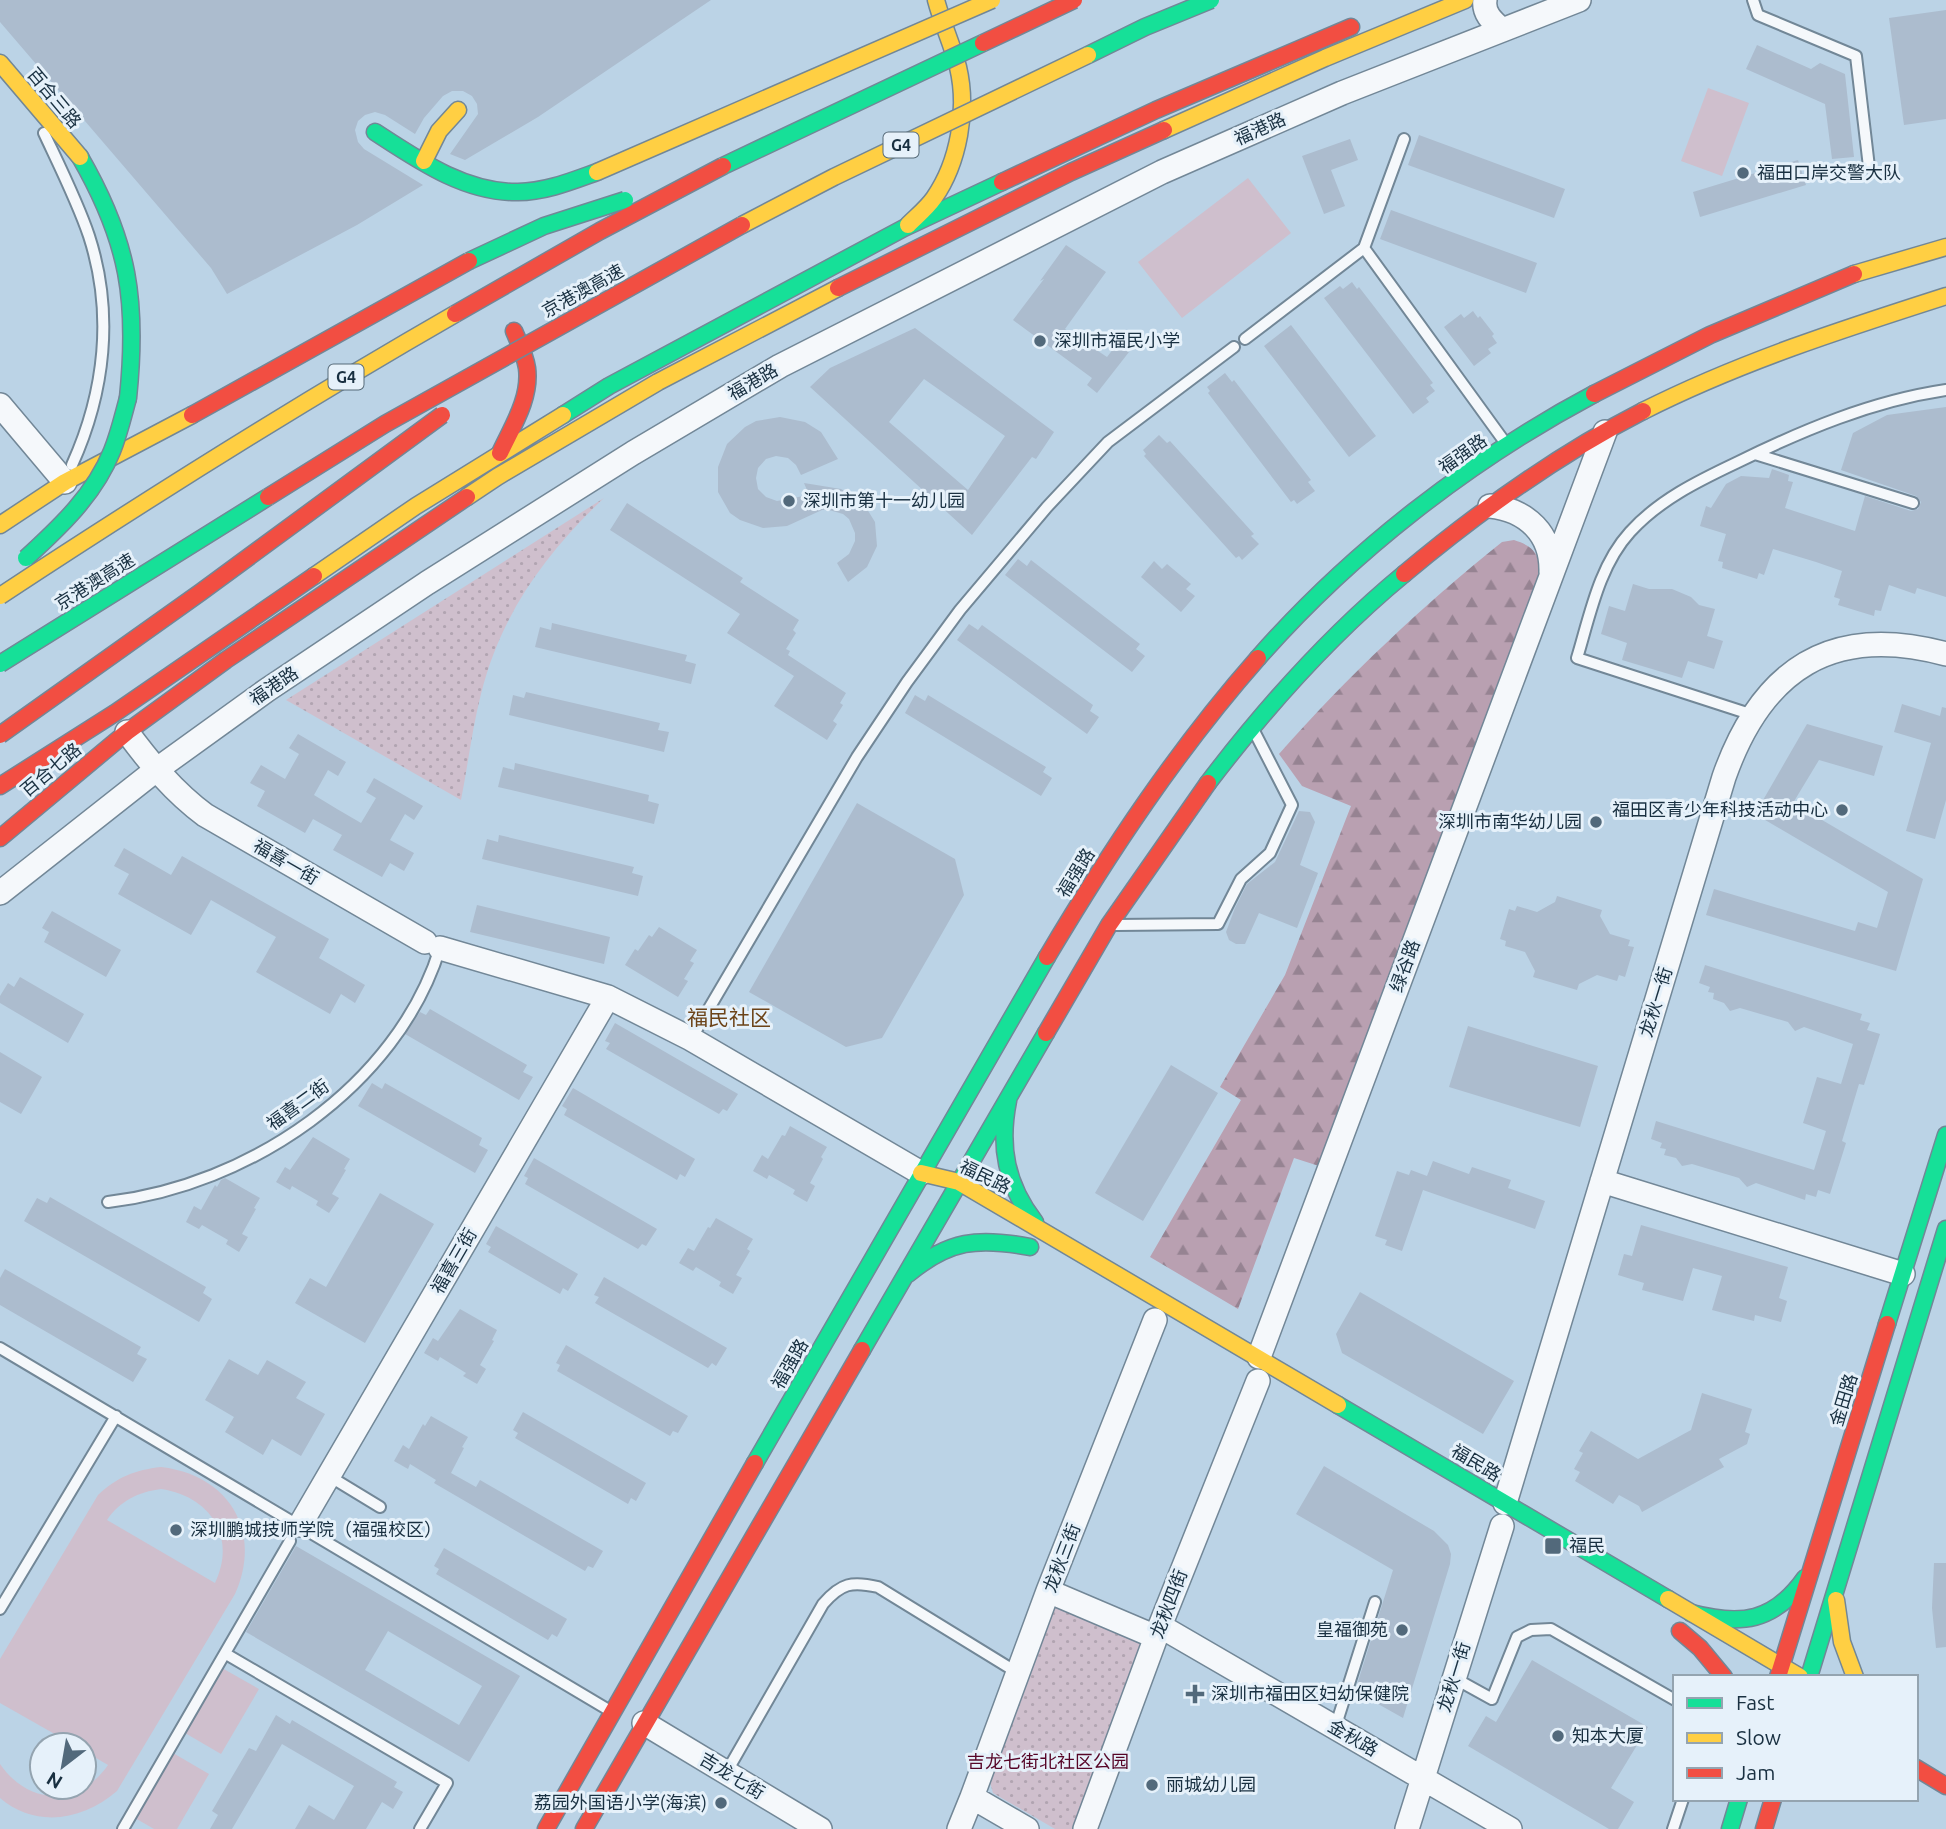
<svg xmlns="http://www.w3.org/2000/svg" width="1946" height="1829" viewBox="0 0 1946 1829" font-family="Ubuntu,'Noto Sans SC',sans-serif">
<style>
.forest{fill:url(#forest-firs)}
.park{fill:url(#park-dots)}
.garden{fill:#cfbfcd;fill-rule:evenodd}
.building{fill:#acbcce;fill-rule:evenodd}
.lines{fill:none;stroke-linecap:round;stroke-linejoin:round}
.lane-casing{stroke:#728797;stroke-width:14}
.street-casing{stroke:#728797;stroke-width:26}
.fast-casing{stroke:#728797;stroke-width:19}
.slow-casing{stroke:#728797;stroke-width:19}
.jam-casing{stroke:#728797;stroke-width:19}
.lane{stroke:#f5f8fb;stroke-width:10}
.street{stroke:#f5f8fb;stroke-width:23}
.fast{stroke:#16e098;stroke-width:16}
.slow{stroke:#ffcf43;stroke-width:16}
.jam{stroke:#f24e42;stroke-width:16}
.fast-bridge-casing{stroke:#728797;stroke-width:19;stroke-linecap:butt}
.slow-bridge-casing{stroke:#728797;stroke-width:19;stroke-linecap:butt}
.jam-bridge-casing{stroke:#728797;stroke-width:19;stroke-linecap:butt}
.fast-bridge{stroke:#16e098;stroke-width:16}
.slow-bridge{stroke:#ffcf43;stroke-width:16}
.jam-bridge{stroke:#f24e42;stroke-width:16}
.poi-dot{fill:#52697b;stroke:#e6f1fa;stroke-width:2.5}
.labels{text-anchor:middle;stroke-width:6;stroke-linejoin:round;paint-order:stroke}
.shield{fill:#e6f1fa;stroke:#566a78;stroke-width:2}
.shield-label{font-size:16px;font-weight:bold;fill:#193041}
.street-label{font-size:18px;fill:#193041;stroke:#e6f1fa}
.poi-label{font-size:18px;fill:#193041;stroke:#e6f1fa;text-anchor:start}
.park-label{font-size:18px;fill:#560527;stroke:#e6f1fa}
.quarter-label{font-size:21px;fill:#6c4318;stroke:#e6f1fa}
</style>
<defs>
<pattern id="forest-firs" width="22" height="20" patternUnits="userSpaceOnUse" patternTransform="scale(1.75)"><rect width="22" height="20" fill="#b9a0b1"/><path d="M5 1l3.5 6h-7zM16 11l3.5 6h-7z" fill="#968392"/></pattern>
<pattern id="park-dots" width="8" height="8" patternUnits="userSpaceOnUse" patternTransform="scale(1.75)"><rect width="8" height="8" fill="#cfbfcd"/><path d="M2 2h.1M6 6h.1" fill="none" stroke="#b1a4b1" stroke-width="1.8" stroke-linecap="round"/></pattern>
</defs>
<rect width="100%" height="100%" fill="#bbd3e6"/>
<!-- forest -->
<path class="forest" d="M1514 540C1536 547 1541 556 1538 578L1319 1166 1294 1158 1238 1309 1150 1257 1241 1100 1220 1087 1285 975 1351 806 1302 786 1279 754C1348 676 1421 607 1502 542Z"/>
<!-- park -->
<path class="park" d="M604 498C545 554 501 614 481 694 472 729 468 765 461 800L286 700Z
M1065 1603 1136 1633 1143 1650 1079 1829H1055L993 1793 988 1775 1048 1611Z"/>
<!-- garden -->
<path class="garden" d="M1708 88 1749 103 1722 176 1681 161Z
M1248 178 1291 233 1182 318 1138 262Z
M161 1467C229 1475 263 1531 235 1594L117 1791C84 1820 36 1829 0 1798V1764C29 1806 79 1807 108 1765L84 1751V1745H74L0 1703V1659L98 1495C117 1477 135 1470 161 1467ZM161 1489C210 1496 237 1537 215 1583L107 1520C120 1501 138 1492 161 1489Z
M222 1668 259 1689 221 1754 185 1733Z
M173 1753 209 1774 177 1829H154L135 1818Z"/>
<!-- building -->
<path class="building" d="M0 0H711L538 117 465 160 450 154 478 114 477 104 472 96 463 91H452L443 96 424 118 415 134 385 115 375 112 365 115 358 121 355 130 358 142 364 149 423 185 357 225 227 294 211 268 0 22Z
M1946 10V119L1904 125 1889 18Z
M1757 45 1811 69 1820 63 1845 74 1854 157 1832 159 1825 104 1746 69Z
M1419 135 1565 189 1554 218 1408 165Z
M1350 139 1358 160 1331 170 1345 206 1324 214 1302 156Z
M1798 160 1806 185 1700 217 1693 192Z
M1391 210 1537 263 1526 293 1380 239Z
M1066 245 1106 272 1065 329 1107 357 1117 344 1129 352 1097 393 1087 385 1092 378 1013 320 1044 279 1040 281Z
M1352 282 1357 289 1359 287 1433 383 1430 385 1435 391 1426 398 1429 402 1413 414 1324 298 1340 286 1343 289Z
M1473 311 1478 318 1480 316 1494 334 1492 336 1497 343 1488 349 1491 353 1474 366 1444 327 1461 314 1464 318Z
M1291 325 1376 436 1349 457 1264 346Z
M915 328 1054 432 1036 459 1032 457 972 535 810 387 830 368ZM924 379 1005 436 968 490 889 422Z
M1225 373 1232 382 1234 380 1311 480 1308 482 1315 491 1297 504 1294 500 1291 502 1208 393 1210 391 1207 387Z
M1946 407V597L1917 588 1915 594 1889 585 1881 611 1875 610 1874 616 1838 605 1840 599 1834 597 1842 571 1816 562 1773 549 1764 575 1759 573 1757 579 1722 568 1723 562 1718 561 1726 534 1700 526 1706 506 1711 508 1726 484 1741 476 1769 478 1772 469 1789 475 1788 481 1793 482 1785 508 1855 531 1865 496 1911 511 1918 509 1921 502 1916 496 1841 470 1853 433 1887 415Z
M780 417 805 422 821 432 838 459 801 475 796 465 788 458 776 456 766 459 758 468 756 478 758 489 766 497 777 501 809 495 804 483 841 489 862 501 875 522 877 546 867 567 848 582 837 563 849 554 855 541V533L849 519 843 514 829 510H822L787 526 763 528 740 520 730 513 718 492V467L727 444 745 427 756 421Z
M1159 435 1167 443 1170 441 1254 534 1251 536 1259 544 1242 560 1239 556 1236 558 1144 456 1146 454 1143 450Z
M627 503 743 578 740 582 799 620 793 630 796 633 786 649 790 651 788 655 846 693 840 703 843 705 833 721 837 724 827 740 774 706 794 676 727 633 740 614 610 530Z
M1018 559 1027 566 1031 560 1140 644 1136 649 1145 656 1132 672 1005 575Z
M1154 561 1162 569 1167 564 1191 584 1186 589 1195 596 1181 612 1141 577Z
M1633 584 1649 589H1672L1691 597 1699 605 1715 609 1707 636 1723 641 1714 669 1688 661 1682 678 1622 660 1627 643 1601 634 1609 606 1625 611Z
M552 623 687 655 685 661 696 664 691 684 535 647 540 627 551 630Z
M969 624 978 630 982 625 1093 705 1090 711 1099 717 1087 734 957 640Z
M526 692 660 723 658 730 669 732 664 752 509 715 513 695 524 698Z
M915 695 925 701 928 695 1046 767 1043 772 1052 778 1041 796 905 713Z
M1902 704 1940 716 1942 707 1946 708V800L1935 839 1906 831 1931 743 1894 732Z
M1807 724 1883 746 1874 776 1819 760 1793 803 1923 879 1896 971 1706 915 1714 889 1855 931 1858 922 1877 928 1888 892 1755 814Z
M298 734 346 762 338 776 328 770 314 795 337 809 361 823 376 798 366 792 374 778 423 806 414 820 405 814 390 840 414 853 404 871 390 863 382 877 333 850 342 835 313 819 305 833 257 806 265 791 250 783 261 765 285 779 299 754 289 748Z
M515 763 649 795 648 801 659 804 654 824 498 787 503 767 514 770Z
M857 803 955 859 964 895 882 1038 846 1047 749 992Z
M1299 811 1310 812 1315 822 1300 865 1318 873 1297 928 1259 913 1245 944H1236L1229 940 1226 932 1235 908 1247 884 1275 862Z
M499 835 634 867 632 873 643 876 638 896 482 859 487 839 498 842Z
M124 848 171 875 182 856 329 939 319 958 365 985 355 1003 341 994 330 1014 256 972 276 937 211 900 191 935 118 894 129 874 114 866Z
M1557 896 1602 910 1600 916 1610 934 1630 940 1628 946 1634 947 1625 977 1619 975 1617 981 1597 975 1579 984 1577 990 1533 977 1535 971 1525 952 1505 946 1506 941 1500 939 1509 909 1515 911 1517 906 1537 912 1555 902Z
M477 905 610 937 604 964 470 932Z
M52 911 121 950 106 977 44 942 49 932 42 928Z
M659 927 697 950 690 961 694 963 684 979 688 981 678 997 625 965 635 949 638 951 649 935 652 937Z
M1705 965 1862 1014 1860 1020 1870 1023 1867 1030 1880 1034 1864 1085 1859 1084 1842 1141 1846 1143 1830 1194 1818 1190 1816 1197 1806 1194 1805 1200 1756 1183 1747 1187 1739 1178 1692 1164 1682 1166 1676 1158 1664 1155 1666 1149 1660 1148 1662 1143 1651 1139 1656 1121 1814 1170 1826 1131 1803 1123 1817 1077 1841 1084 1853 1044 1804 1027 1795 1031 1788 1022 1740 1008 1730 1011 1724 1003 1713 999 1714 993 1708 992 1710 987 1699 983Z
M20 977 84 1014 68 1043 0 1003V996L8 983 14 987Z
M430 1009 527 1065 523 1072 533 1077 519 1100 405 1034 420 1012 426 1015Z
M615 1023 738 1094 727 1111 723 1109 719 1114 606 1049 610 1043 605 1041Z
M1468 1026 1598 1066 1580 1127 1449 1087Z
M0 1052 42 1077 21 1114 0 1102Z
M1171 1065 1218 1093 1143 1221 1095 1193Z
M372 1083 382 1089 385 1083 482 1138 479 1145 488 1150 475 1173 358 1106Z
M573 1088 695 1159 685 1177 680 1174 677 1180 564 1115 567 1109 562 1106Z
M790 1126 827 1147 821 1157 823 1159 810 1183 815 1186 807 1202 793 1194 795 1190 769 1175 767 1179 753 1171 762 1155 768 1159 782 1135 785 1136Z
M313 1137 350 1159 344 1169 346 1170 332 1194 339 1198 329 1213 316 1205 318 1201 292 1186 290 1190 276 1182 285 1167 290 1170Z
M534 1158 657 1229 646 1246 642 1244 638 1249 525 1184 528 1178 524 1176Z
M1433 1161 1469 1174 1472 1167 1511 1180 1508 1188 1545 1201 1535 1229 1423 1190 1402 1251 1385 1245 1387 1240 1375 1236 1397 1171 1409 1175 1411 1170 1427 1176Z
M225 1178 260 1198 254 1208 256 1209 242 1234 248 1237 239 1252 226 1244 228 1240 202 1225 199 1229 186 1222 194 1206 201 1210 215 1185 217 1187 221 1180Z
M380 1193 434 1224 365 1343 295 1303 310 1278 326 1287Z
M50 1197 206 1287 203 1293 212 1299 199 1322 24 1221 37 1198 47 1203Z
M716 1218 753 1239 747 1249 750 1251 736 1275 742 1278 733 1294 719 1286 721 1282 696 1267 693 1271 679 1263 688 1248 694 1251 708 1227 710 1228Z
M1641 1225 1788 1267 1779 1298 1787 1301 1781 1322 1755 1315 1754 1321 1712 1310 1722 1276 1693 1268 1683 1301 1642 1290 1644 1283 1618 1275 1624 1254 1632 1256Z
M496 1226 578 1274 568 1291 563 1288 560 1294 488 1252 491 1247 486 1244Z
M5 1269 141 1347 137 1354 147 1359 133 1382 0 1305V1278Z
M604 1277 727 1348 716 1366 712 1363 708 1368 595 1303 599 1297 594 1295Z
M1360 1292 1514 1381 1483 1434 1342 1353 1336 1334Z
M460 1309 497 1330 492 1340 494 1341 480 1365 486 1369 477 1384 463 1376 466 1373 440 1357 438 1361 424 1353 433 1338 438 1341Z
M566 1345 688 1416 678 1433 673 1431 670 1436 557 1371 560 1365 556 1363Z
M229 1359 258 1375 267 1360 306 1382 296 1398 325 1414 301 1456 272 1439 263 1455 225 1432 234 1417 205 1400Z
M1702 1393 1752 1409 1745 1432 1750 1434 1747 1444 1719 1459 1724 1467 1642 1512 1639 1506 1619 1495 1613 1504 1575 1481 1580 1472 1574 1469 1583 1453 1579 1451 1591 1431 1638 1459 1691 1430Z
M523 1412 646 1483 636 1501 631 1498 628 1504 515 1438 518 1433 513 1430Z
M431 1416 468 1437 462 1447 464 1448 451 1473 476 1487 480 1480 603 1551 593 1568 588 1566 585 1571 434 1483 436 1480 410 1464 408 1469 394 1461 403 1445 409 1449 423 1424 425 1426Z
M1324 1466 1434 1531 1448 1545 1451 1554 1450 1564 1403 1718 1355 1691 1393 1570 1296 1514Z
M296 1546 520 1676 469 1762 246 1632ZM388 1631 482 1686 459 1725 365 1670Z
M444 1548 567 1619 557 1637 552 1634 548 1640 436 1574 439 1569 434 1566Z
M1934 1563H1946V1647L1936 1648 1932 1608Z
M1532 1660 1648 1727 1611 1788 1634 1802 1618 1829H1609L1468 1746 1486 1716 1496 1722Z
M276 1715 290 1724 292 1720 397 1782 394 1787 403 1792 393 1809 382 1802 366 1829H295L309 1805 334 1820 354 1786 282 1744 232 1829H210L218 1815 212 1811 249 1748 256 1751Z"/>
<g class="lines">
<!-- lane casing -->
<g class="lane-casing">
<path id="lane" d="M1753 0 1758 15 1856 56 1869 167
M44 133C59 165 78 203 89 236 114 313 105 392 72 465
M1364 248 1504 441
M1245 339 1364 248 1404 139
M1755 454 1913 503
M1753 715 1577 658C1590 615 1599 566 1630 532 1659 500 1698 481 1736 463 1803 430 1872 401 1946 390
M1116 925 1218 924 1241 879 1270 853 1292 805 1254 731
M691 1039 857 757 907 682 960 610 1047 507 1108 442 1234 347
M108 1202C248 1186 397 1087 440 948
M0 1348 607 1709
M329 1476 380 1507
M0 1609 116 1416
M226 1654 447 1783 420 1829
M1454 1678 1492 1699 1517 1637 1531 1630 1551 1629 1675 1700
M1335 1728 1375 1602
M726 1773 823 1604C841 1583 852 1581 878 1587L1018 1673
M123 1829 290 1541
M1673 1829 1683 1799"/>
</g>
<!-- street casing -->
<g class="street-casing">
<path id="street" d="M1485 0C1483 13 1492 21 1501 29
M0 405 65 482
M1490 506C1527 510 1552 534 1551 572
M127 732C150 763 174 792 205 815L425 942
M0 893 156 770 267 690 427 583 633 453 780 366 1162 172 1342 93 1579 0
M440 948 608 997 691 1039 921 1173
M1602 1181 1903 1274
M1259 1357 1605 432
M1505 1503 1724 777C1762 669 1832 623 1946 654
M300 1525 608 997
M1048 1591 1156 1637
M1160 1626 1510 1829
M644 1723 820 1829
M972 1797 1048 1591 1155 1320
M959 1829 972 1797 1027 1829
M1085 1829 1160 1626 1258 1381
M1407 1829 1502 1526"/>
</g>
<!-- fast casing -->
<g class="fast-casing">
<path id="fast" d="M375 132C418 160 465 193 518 192 545 192 572 181 597 172
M80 157C129 242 138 301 128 398
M563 415 609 386 904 228 1002 182
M1258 658C1351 552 1470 460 1594 394
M1208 783C1266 707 1330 635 1404 574
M1008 1101C999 1146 1006 1185 1035 1222
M908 1274C949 1240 978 1237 1030 1247
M1887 1324 1946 1135
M862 1350 1046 1033
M1338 1405 1668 1599
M755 1463 1047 957
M1691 1613C1741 1626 1774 1622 1805 1578
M1809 1677 1946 1229
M1730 1829 1739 1799"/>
</g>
<!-- slow casing -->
<g class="slow-casing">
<path id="slow" d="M0 63 80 157
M1164 130 1325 58 1465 0
M424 161 439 131 458 110
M908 225C917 216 927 208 934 198 959 162 968 109 958 67 952 44 942 23 936 0
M1854 274 1946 247
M1643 411C1740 362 1843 329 1946 296
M467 497 497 477 658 382 838 288
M0 525 65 482 192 415
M314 576 416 506 563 415
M921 1173 959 1182 1338 1405
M1668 1599 1800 1677
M1836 1600 1842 1642 1855 1677"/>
</g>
<!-- jam casing -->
<g class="jam-casing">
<path id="jam" d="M1002 182 1156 110 1351 27
M838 288 1071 172 1164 130
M1594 394 1710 335 1854 274
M500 453C512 427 531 398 527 368 525 355 519 343 514 331
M1404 574C1478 512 1557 455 1643 411
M127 732 226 660 467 497
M0 786 115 713 314 576
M0 838 127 732
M1047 957C1110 851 1177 750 1258 658
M1046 1033 1109 925 1208 783
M1680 1631 1700 1648 1724 1677
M1778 1677 1887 1324
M1916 1768 1946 1786
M546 1829 755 1463
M584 1829 862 1350
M1764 1829 1773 1799"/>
</g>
<!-- lane -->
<use href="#lane" class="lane"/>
<!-- street -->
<use href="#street" class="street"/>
<!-- fast -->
<use href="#fast" class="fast"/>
<!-- slow -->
<use href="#slow" class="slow"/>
<!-- jam -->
<use href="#jam" class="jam"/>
<!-- fast-bridge casing -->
<g class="fast-bridge-casing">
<path id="fast-bridge" d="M1088 55 1145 27 1211 0
M723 166 983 43
M469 261 544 226 625 200
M26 558C60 527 95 494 112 451 119 434 123 416 128 398
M0 664 268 497"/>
</g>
<!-- slow-bridge casing -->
<g class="slow-bridge-casing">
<path id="slow-bridge" d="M597 172 992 0
M742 225 834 177 1088 55
M0 596C149 498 300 403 455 314"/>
</g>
<!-- jam-bridge casing -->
<g class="jam-bridge-casing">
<path id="jam-bridge" d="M983 43 1074 0
M455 314 600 231 723 166
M192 415 469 261
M268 497 385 424 742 225
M0 735 201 592 442 415"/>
</g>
<!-- fast-bridge -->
<use href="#fast-bridge" class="fast-bridge"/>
<!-- slow-bridge -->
<use href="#slow-bridge" class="slow-bridge"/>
<!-- jam-bridge -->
<use href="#jam-bridge" class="jam-bridge"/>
</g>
<!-- markers -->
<g class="poi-dot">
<circle cx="1743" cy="173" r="7"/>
<circle cx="1040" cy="341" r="7"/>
<circle cx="789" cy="501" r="7"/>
<circle cx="1842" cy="810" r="7"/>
<circle cx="1596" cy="822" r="7"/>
<circle cx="176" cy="1530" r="7"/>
<rect x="1544" y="1537" width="18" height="18" rx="3.5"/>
<circle cx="1402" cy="1630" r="7"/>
<path d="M1191.5 1683.5h7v7h7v7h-7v7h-7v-7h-7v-7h7z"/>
<circle cx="1558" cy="1736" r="7"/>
<circle cx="1152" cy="1785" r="7"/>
<circle cx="721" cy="1803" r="7"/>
</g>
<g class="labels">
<!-- shield labels -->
<g class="shield">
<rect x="883.5" y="132.5" width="35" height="25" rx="5"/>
<rect x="328.5" y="364.5" width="35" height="25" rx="5"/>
</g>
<g class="shield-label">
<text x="901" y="151">G4</text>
<text x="346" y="383">G4</text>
</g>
<!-- street labels -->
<g class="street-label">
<text transform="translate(54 98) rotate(50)" y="6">百合三路</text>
<text transform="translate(1260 129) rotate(-24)" y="6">福港路</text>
<text transform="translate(583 291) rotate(-29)" y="6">京港澳高速</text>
<text transform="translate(753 382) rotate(-30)" y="6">福港路</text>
<text transform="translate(1463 454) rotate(-35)" y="6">福强路</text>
<text transform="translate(95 582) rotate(-32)" y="6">京港澳高速</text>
<text transform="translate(274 686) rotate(-34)" y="6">福港路</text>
<text transform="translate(51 770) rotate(-40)" y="6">百合七路</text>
<text transform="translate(286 862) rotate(30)" y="6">福喜一街</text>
<text transform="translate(1076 873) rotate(-58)" y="6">福强路</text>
<text transform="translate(1405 966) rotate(-70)" y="6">绿谷路</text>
<text transform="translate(1656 1002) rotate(-73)" y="6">龙秋一街</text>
<text transform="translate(298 1105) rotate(-36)" y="6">福喜二街</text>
<text transform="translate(985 1177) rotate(26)" y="6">福民路</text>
<text transform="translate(454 1261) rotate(-60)" y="6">福喜三街</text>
<text transform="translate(790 1364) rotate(-60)" y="6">福强路</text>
<text transform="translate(1844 1400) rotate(-73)" y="6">金田路</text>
<text transform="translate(1476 1463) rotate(31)" y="6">福民路</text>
<text transform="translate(1062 1558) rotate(-69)" y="6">龙秋三街</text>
<text transform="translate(1169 1604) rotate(-69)" y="6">龙秋四街</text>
<text transform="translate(1454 1677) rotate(-73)" y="6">龙秋一街</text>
<text transform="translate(1353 1738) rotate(30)" y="6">金秋路</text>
<text transform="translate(732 1776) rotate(31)" y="6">吉龙七街</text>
</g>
<!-- poi labels -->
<g class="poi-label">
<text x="1757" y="179">福田口岸交警大队</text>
<text x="1054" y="347">深圳市福民小学</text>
<text x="803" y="507">深圳市第十一幼儿园</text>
<text x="1828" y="816" text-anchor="end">福田区青少年科技活动中心</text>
<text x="1582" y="828" text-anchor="end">深圳市南华幼儿园</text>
<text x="190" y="1536">深圳鹏城技师学院（福强校区）</text>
<text x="1569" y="1552">福民</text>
<text x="1388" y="1636" text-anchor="end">皇福御苑</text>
<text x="1211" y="1700">深圳市福田区妇幼保健院</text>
<text x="1572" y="1742">知本大厦</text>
<text x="1166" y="1791">丽城幼儿园</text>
<text x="707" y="1809" text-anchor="end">荔园外国语小学(海滨)</text>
</g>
<!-- park labels -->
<g class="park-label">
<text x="1048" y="1768">吉龙七街北社区公园</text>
</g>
<!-- quarter labels -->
<g class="quarter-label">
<text x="729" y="1025">福民社区</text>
</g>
</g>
<!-- legend -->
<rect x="1673" y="1675" width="245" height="126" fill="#e6f1fa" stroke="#94a4b0" stroke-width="2"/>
<rect x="1687" y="1698" width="35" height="10" fill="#16e098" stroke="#94a4b0" stroke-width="2"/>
<text x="1736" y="1710" font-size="21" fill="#193041">Fast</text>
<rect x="1687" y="1733" width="35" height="10" fill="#ffcf43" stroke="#94a4b0" stroke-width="2"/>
<text x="1736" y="1745" font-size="21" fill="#193041">Slow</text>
<rect x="1687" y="1768" width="35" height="10" fill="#f24e42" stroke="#94a4b0" stroke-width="2"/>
<text x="1736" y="1780" font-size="21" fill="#193041">Jam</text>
<!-- north arrow -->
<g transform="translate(63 1766) rotate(211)"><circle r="33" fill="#e6f1fa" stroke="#94a4b0" stroke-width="2"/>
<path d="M0-5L12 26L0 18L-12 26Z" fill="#52697b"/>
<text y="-10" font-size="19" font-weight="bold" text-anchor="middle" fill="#193041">N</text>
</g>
</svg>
